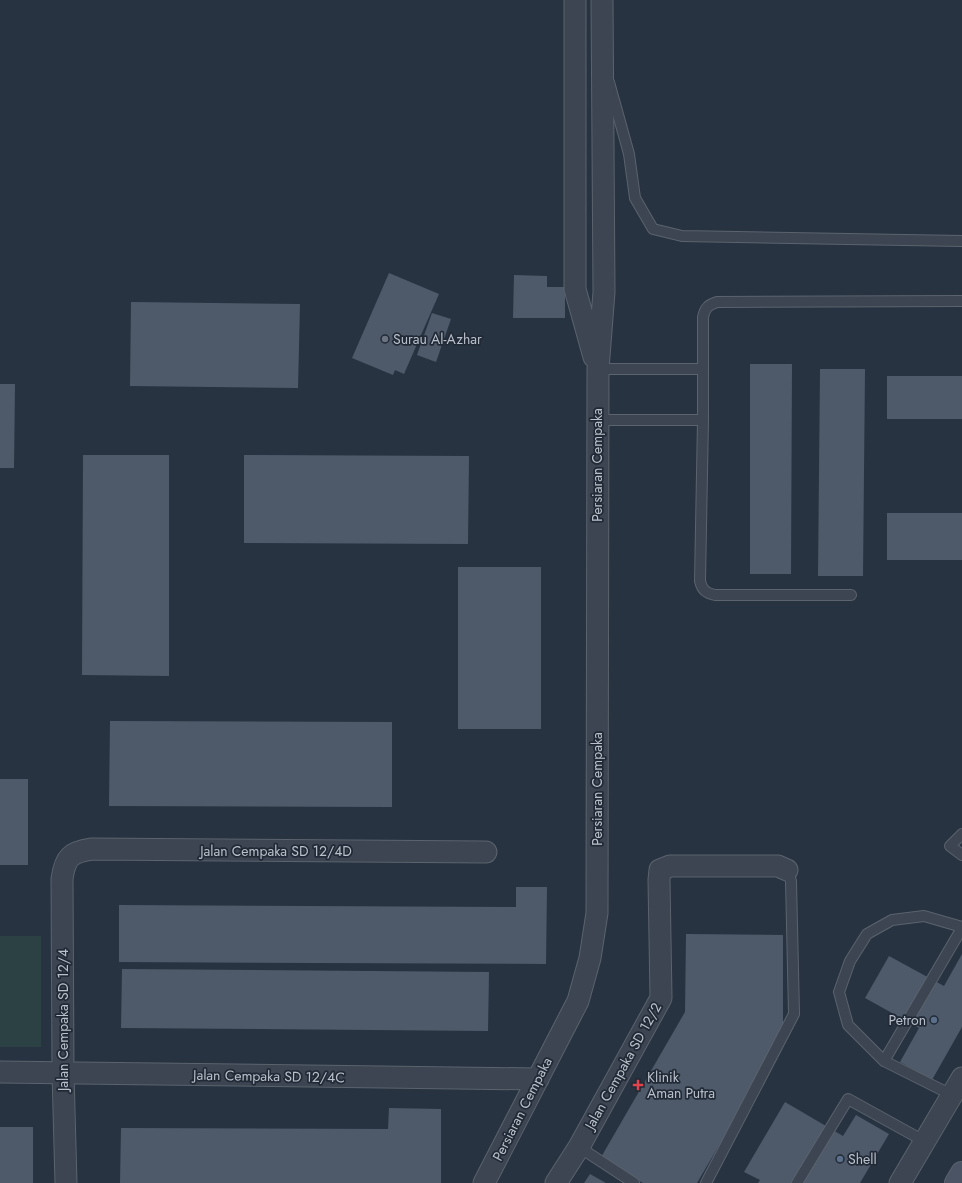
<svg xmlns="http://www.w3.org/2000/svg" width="962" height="1183" viewBox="0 0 962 1183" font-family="Jost,sans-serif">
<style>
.green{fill:#2b4143}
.building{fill:#4e5a6a}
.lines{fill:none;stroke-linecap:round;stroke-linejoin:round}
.service-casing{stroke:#5a636e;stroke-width:12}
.minor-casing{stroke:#5a636e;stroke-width:23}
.secondary-casing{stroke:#5a636e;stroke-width:24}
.service{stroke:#3c4551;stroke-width:10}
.minor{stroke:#3c4551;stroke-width:21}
.secondary{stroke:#4a5464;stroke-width:22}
.worship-dot{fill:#6b7280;stroke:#212a36;stroke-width:1.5}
.service-dot{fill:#5c6f8a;stroke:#212a36;stroke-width:1.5}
.health-dot{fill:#e0444e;stroke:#212a36;stroke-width:1.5}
.labels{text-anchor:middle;stroke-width:3.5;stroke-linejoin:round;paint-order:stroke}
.poi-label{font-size:14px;fill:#b9c0cb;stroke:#212a36;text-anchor:start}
.street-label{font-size:14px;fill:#b9c0cb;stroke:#212a36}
</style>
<rect width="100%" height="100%" fill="#283341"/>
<!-- green -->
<path class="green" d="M0 936H41V1047H0Z"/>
<!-- building -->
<path class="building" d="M389 273 439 294 404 374 395 370 393 375 352 358Z
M514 275 547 276V287H565V318H513Z
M131 302 300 304 298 388 130 386Z
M432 313 451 319 436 362 417 355Z
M750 364H792L791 574H750Z
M820 369H865L863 576H818Z
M887 376H962V419H887Z
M0 384H15L14 468H0Z
M83 455H169V676L82 675Z
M244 455 469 456 468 544 244 543Z
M887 513H962V560H887Z
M458 567H541V729H458Z
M110 721 392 722V807L109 806Z
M0 779H28V865H0Z
M516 887H547L546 964 119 962V905L516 907Z
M686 934 783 935V1036L697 1183H643L600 1159 685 1012Z
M962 954V1027L932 1080 900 1062 919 1028 865 998 889 956 944 986Z
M122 969 489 972 488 1031 121 1028Z
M785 1102 843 1136 856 1115 889 1134 860 1183H758L760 1180 744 1172Z
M389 1108 441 1109V1183H120L121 1128 388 1129Z
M0 1127H33V1183H0Z
M590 1174 606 1183H584Z"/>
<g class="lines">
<!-- service casing -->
<g class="service-casing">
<path id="service" d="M609 82 629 154 635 198 653 229 682 236 962 241
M598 369H703
M597 420H703
M851 595H715C706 593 702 590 700 581L703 420V317C705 308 708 305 717 302L962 301
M962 834 950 846 962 855
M884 1061 962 928
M952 1095 884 1061 848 1025 839 992 850 961 867 934 892 920 924 916 962 927
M579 1147 634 1183
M706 1183 794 1014 791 881 787 870
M797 1183 848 1099 924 1141"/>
</g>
<!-- minor casing -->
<g class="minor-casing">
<path id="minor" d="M575 0V289L594 357
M0 1072 538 1079
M66 1183 63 1073 62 879C65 857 71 852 92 849L486 852
M484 1183 578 1001 590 958 597 913 598 369 604 292 602 0
M556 1183 579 1147 661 998 659 880 660 870 670 866H778L787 870
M900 1183 962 1078"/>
</g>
<!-- secondary casing -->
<g class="secondary-casing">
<path id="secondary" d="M956 1183 962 1173"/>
</g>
<!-- service -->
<use href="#service" class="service"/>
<!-- minor -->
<use href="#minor" class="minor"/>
<!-- secondary -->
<use href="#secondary" class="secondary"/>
</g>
<!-- markers -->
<circle class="worship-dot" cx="385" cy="339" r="4"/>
<g class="service-dot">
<circle cx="934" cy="1020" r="4"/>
<circle cx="840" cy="1159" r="4"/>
</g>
<path class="health-dot" d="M636 1079h4v4h4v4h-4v4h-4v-4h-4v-4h4z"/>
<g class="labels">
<!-- poi labels -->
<g class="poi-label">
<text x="393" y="344">Surau Al-Azhar</text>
<text x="926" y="1025" text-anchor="end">Petron</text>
<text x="647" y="1082">Klinik<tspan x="647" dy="16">Aman Putra</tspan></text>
<text x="848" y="1164">Shell</text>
</g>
<!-- street labels -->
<g class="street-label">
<text transform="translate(597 465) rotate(-90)" y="5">Persiaran Cempaka</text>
<text transform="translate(597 789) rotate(-90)" y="5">Persiaran Cempaka</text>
<text x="276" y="856">Jalan Cempaka SD 12/4D</text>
<text transform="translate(63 1020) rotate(-90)" y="5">Jalan Cempaka SD 12/4</text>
<text transform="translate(623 1066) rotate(-61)" y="5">Jalan Cempaka SD 12/2</text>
<text transform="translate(269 1076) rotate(1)" y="5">Jalan Cempaka SD 12/4C</text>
<text transform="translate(522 1109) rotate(-63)" y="5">Persiaran Cempaka</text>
</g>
</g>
</svg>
